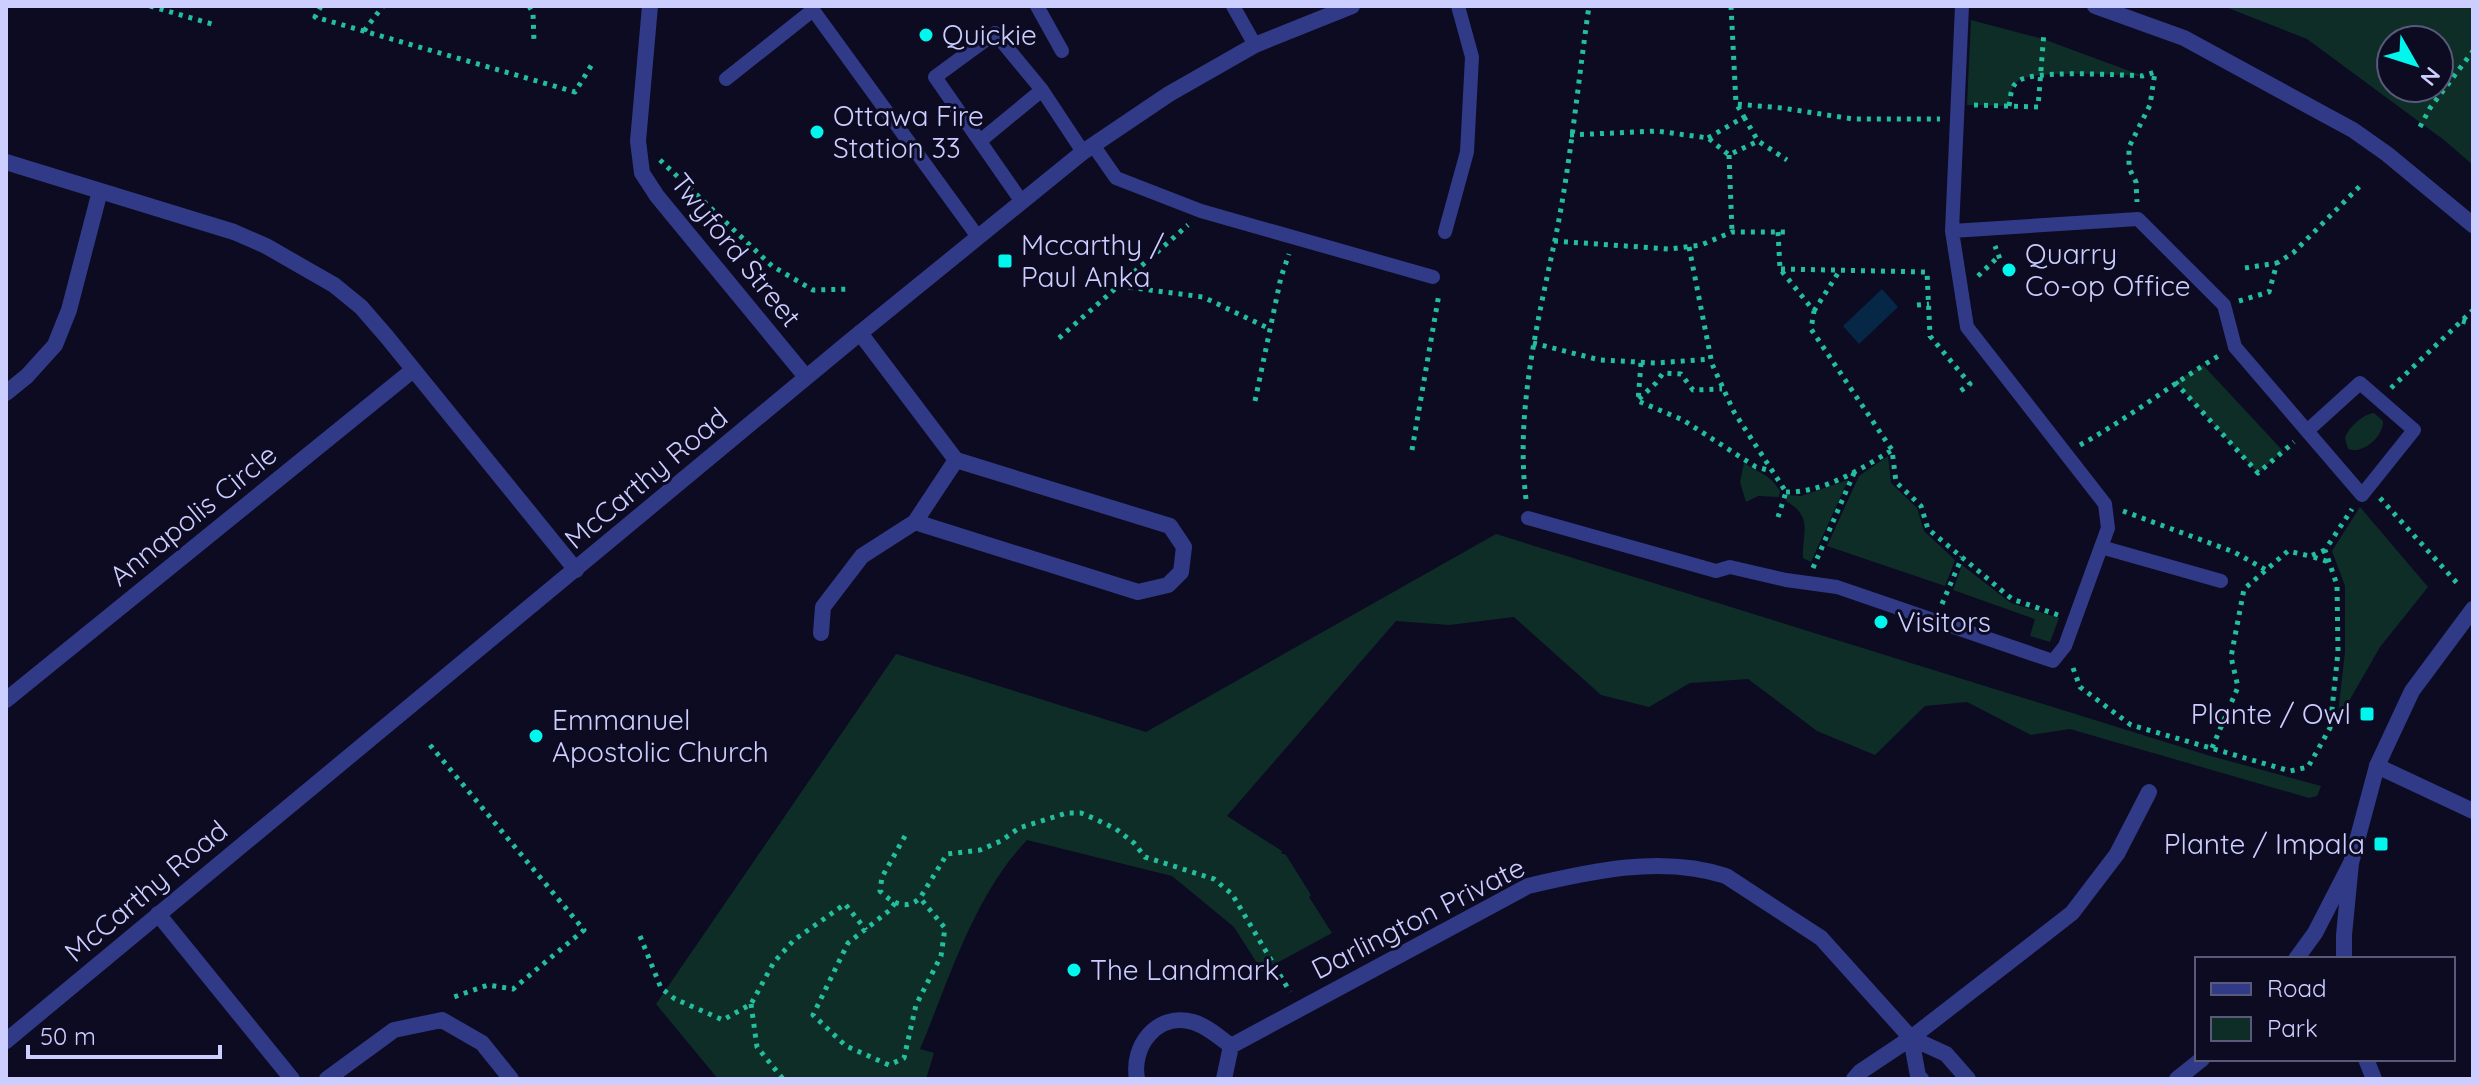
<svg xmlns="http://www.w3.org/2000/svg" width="2479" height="1085" viewBox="0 0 2479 1085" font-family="Quicksand,sans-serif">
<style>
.green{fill:#0e2d27;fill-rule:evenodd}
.water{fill:#062746}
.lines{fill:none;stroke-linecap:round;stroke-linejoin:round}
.path{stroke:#22be9e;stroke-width:5;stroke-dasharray:4 6;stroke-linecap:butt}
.service{stroke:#313a86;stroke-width:14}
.minor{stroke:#313a86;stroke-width:16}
.tertiary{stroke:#313a86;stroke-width:16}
.poi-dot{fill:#00f7ed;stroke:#0c0b22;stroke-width:3}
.labels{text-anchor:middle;stroke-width:6;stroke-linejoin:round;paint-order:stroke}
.poi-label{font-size:28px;fill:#ccceff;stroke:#0c0b22;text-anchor:start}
.street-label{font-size:28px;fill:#ccceff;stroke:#0c0b22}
</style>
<rect width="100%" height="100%" fill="#0c0b22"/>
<!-- green -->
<path class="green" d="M2223 6H2473V165L2444 140 2307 39ZM2391 40H2439V88H2391Z
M1971 20 2043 39 2143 76C2120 75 2030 69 2017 82 2010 88 2011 97 2009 106L1967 105Z
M2203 365 2283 451 2258 473 2175 382Z
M2374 413 2383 421C2384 436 2363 455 2348 449L2345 438C2349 427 2363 414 2374 413Z
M1888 456 1891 483 1917 508 1924 531 1955 560 1945 586 1827 546 1859 476Z
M1744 463C1761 475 1768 472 1780 491L1779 497 1758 496 1746 502 1740 482Z
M1848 480 1811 562 1803 558C1801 535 1815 517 1786 501L1788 495 1801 496Z
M2360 507 2428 587 2380 647 2337 722 2345 652V586L2332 551Z
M1496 534 2207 755 2321 786 2317 796 2309 798 2070 729 2031 735 1967 702 1925 706 1875 755 1817 731 1748 679 1690 683 1649 707 1601 695 1514 617 1449 625 1396 621 1227 816 1282 851 1281 853 1286 855 1311 895 1309 897 1332 933 1262 971 1234 927 1172 876 1027 840C973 897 950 978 920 1049L934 1053 926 1079H718L656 1004 896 654 1146 732Z
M1962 565 2011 603 2059 618 2050 642 2030 636 2035 619 1953 590Z"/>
<!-- water -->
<path class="water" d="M1882 289 1898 307 1859 344 1843 326Z"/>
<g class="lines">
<!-- path -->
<path class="path" d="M150 6 212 24
M321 6 315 17 575 92 594 61
M529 6 533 13 534 42
M1731 6 1736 104 1782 108 1853 119H1940
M364 31 383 6
M1974 105 2038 107 2044 32
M2009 106C2011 97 2010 88 2017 82 2030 69 2120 75 2143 76L2155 72 2150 105 2129 147V168L2136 182 2137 202
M1744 117 1758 141
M2420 127 2430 108 2473 51
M1570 135 1657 131 1708 138 1729 155 1758 141 1787 160
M1708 138 1744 117 1737 105
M1729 155 1732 232
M660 160 772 266 813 290 851 289
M1778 232 1780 269 1814 311 1811 329 1892 450 1896 482 1921 506 1928 529 2012 599 2058 615
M1554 241 1669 249 1701 245 1732 232H1789
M1689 247 1712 364 1734 412 1786 492 1778 517
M2245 268 2277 263
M1781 269 1927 272 1930 336 1970 384 1959 392
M1978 276 1997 258 2000 259 1995 246
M1119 286 1203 297 1270 329
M2239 301 2269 292 2277 263 2293 253 2360 186
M1917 305 1929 304
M1814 311 1840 270
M2462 321 2473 324
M1059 338 1188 225
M1533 343 1600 360 1656 363 1710 359
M1641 363 1638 401 1683 420 1756 467 1772 471
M2175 382 2258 473 2294 442
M2391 388 2473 310
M1639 399 1656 383 1663 373 1681 374 1693 390 1722 389
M1255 401 1281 277 1289 254
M2080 445C2129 418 2172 384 2220 355
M1412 450 1439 294
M1786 492C1823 493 1861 469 1892 450
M2380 498 2457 583
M1526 499C1515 411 1538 321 1556 235 1571 160 1578 82 1589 6
M2123 511 2234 552 2266 570
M2325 550 2310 556 2329 562
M1813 568 1854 473
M1942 604 1962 557
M2073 668 2080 687 2131 725 2290 771 2308 767 2330 728 2338 652 2337 585 2325 550 2352 509
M430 745 584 930 513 989 488 985 451 998
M2212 748 2238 687 2231 657 2244 589 2288 551 2310 556
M905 836 882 877 880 891C892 903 906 911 920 898L947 854 980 850 1001 841 1019 828 1067 813H1081L1093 818 1116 829 1134 843 1145 857 1214 879 1232 894 1290 992
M895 903 890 910 848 943 813 1015 846 1046 889 1065 904 1058 916 1005 941 956 945 928 920 898
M640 936 661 988 675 999 723 1020 751 1004 774 962 794 940 845 904 866 930
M751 1004 757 1047 783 1079"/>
<!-- service -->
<path class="service" d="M1037 6 1062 51
M1233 6 1255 45
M726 79 813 10 978 237
M980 141 1042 90
M1093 145 1116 178 1201 211 1433 277
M1022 202 935 77 995 33 1042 90 1083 152
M1952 231 2138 219 2224 305 2235 347 2362 495 2414 430 2360 383 2307 431
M1445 232 1467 152 1472 57 1458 6
M1528 518 1716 571 1730 567 1786 580 1837 587 2053 661 2065 646 2108 528 2105 504 1967 327 1952 231 1962 6
M2101 547 2221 581"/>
<!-- minor -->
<path class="minor" d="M650 6 638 141 642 173 657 196 806 377
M6 162 234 232 266 246 334 285 361 307 387 337 576 570
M860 333 956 460 1170 526 1184 547 1181 572 1168 585 1138 592 915 522
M6 393 27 376 55 345 69 310 100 191
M821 633 823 607 862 556 915 522 956 460
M6 700 413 370
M2377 766 2473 811
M158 914 292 1079
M2296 959 2315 933 2350 865
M1911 1038 1918 1076 1921 1079
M1231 1046 1528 886C1591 871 1662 855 1726 876L1821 938 1911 1038 1946 1054 1968 1079
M327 1079 394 1030 442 1020 482 1043 511 1079
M1137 1079C1131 1046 1157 1012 1193 1022 1207 1026 1219 1037 1231 1046L1224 1079
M1854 1079 1860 1072 1911 1038 2072 913 2117 854 2149 792
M2177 1079 2202 1059"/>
<!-- tertiary -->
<path class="tertiary" d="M2095 6 2184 38 2353 130 2387 154 2473 225
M2344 959V935L2351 863 2377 766 2412 691 2473 609
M6 1041 849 342 1083 152 1169 94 1255 45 1352 6
M2366 1059 2374 1079"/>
</g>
<!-- markers -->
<g class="poi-dot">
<circle cx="926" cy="35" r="8"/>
<circle cx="817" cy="132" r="8"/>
<rect x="997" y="253" width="16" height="16" rx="4"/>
<circle cx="2009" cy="270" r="8"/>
<circle cx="1881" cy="622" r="8"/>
<rect x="2359" y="706" width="16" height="16" rx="4"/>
<circle cx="536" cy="736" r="8"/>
<rect x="2373" y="836" width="16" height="16" rx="4"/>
<circle cx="1074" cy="970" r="8"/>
</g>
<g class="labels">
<!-- poi labels -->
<g class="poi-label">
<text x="942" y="45">Quickie</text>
<text x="833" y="126">Ottawa Fire<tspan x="833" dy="32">Station 33</tspan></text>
<text x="1021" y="255">Mccarthy /<tspan x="1021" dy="32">Paul Anka</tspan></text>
<text x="2025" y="264">Quarry<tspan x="2025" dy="32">Co-op Office</tspan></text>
<text x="1897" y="632">Visitors</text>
<text x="2351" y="724" text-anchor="end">Plante / Owl</text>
<text x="552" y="730">Emmanuel<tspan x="552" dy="32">Apostolic Church</tspan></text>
<text x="2365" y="854" text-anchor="end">Plante / Impala</text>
<text x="1090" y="980">The Landmark</text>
</g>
<!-- street labels -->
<g class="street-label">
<text transform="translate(736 250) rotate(51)" y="10">Twyford Street</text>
<text transform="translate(646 478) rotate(-40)" y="10">McCarthy Road</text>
<text transform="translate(193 515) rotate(-39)" y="10">Annapolis Circle</text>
<text transform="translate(146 891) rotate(-40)" y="10">McCarthy Road</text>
<text transform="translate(1418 918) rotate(-27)" y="10">Darlington Private</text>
</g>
</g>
<!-- border -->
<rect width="2479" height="1085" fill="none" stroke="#ccceff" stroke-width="16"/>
<!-- legend -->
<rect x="2195" y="957" width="260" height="104" fill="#0c0b22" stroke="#59597a" stroke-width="2"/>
<rect x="2211" y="983" width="40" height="12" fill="#313a86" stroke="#59597a" stroke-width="2"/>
<text x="2267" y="997" font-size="24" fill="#ccceff">Road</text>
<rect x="2211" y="1017" width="40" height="24" fill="#0e2d27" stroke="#59597a" stroke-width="2"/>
<text x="2267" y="1037" font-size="24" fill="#ccceff">Park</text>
<!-- north arrow -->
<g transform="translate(2415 64) rotate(129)"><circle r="38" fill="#0c0b22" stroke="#59597a" stroke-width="2"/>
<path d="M0-6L14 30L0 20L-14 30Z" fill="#00f7ed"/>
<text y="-12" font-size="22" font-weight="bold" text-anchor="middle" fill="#ccceff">N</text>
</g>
<!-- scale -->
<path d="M28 1045v12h192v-12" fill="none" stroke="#ccceff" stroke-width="4"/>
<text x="40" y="1045" font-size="24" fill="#ccceff" stroke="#0c0b22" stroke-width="6" paint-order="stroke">50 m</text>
</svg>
